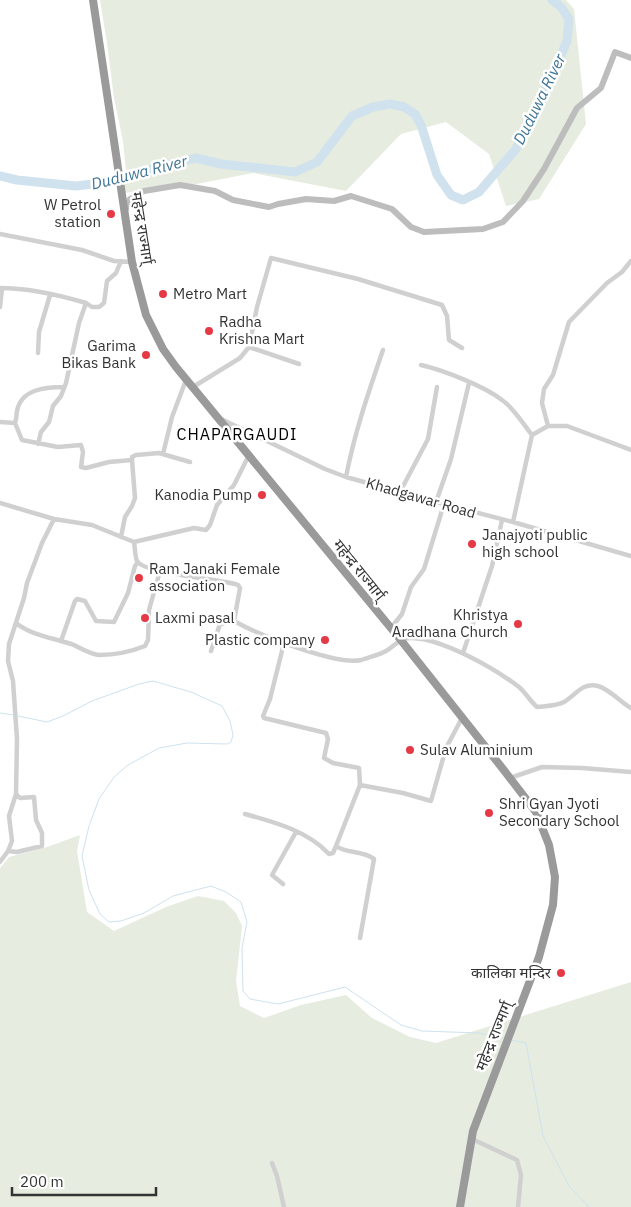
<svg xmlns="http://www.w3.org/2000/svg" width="631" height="1207" viewBox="0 0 631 1207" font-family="'IBM Plex Sans','Noto Sans Devanagari',sans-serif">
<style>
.green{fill:#e6ecdf}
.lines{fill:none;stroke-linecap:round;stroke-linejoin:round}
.stream{stroke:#cfe2ee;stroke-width:1}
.river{stroke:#cfe2ee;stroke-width:9}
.street{stroke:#d0d0d0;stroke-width:4.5}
.secondary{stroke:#bdbdbd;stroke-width:6}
.highway{stroke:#9a9a9a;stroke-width:8}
.poi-dot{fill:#e63946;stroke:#fff;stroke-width:2}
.labels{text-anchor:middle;stroke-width:5;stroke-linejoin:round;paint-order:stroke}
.poi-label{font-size:15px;fill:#333;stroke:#fff;text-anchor:start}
.street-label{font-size:15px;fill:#333;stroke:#fff}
.water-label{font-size:16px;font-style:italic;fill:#3f7597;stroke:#fff}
.neighbourhood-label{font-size:16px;letter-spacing:1px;fill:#000;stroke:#fff}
</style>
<rect width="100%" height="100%" fill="#fff"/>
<!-- green -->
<path class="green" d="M100 0H566L574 9 586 124 539 199 506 206 489 154 446 122 401 134 346 191 253 173 181 187 123 193 126 171 123 141 114 98 107 43Z
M80 835 77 851 87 912 114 931 166 907 198 896 224 901 236 913 242 926 236 981 240 1006 264 1018 301 1005 346 995 372 1018 410 1037 436 1043 631 982V1207H0V868L9 857 47 847Z"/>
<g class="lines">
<!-- stream -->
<path class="stream" d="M0 713 14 715
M18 716 47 722 63 716 92 701 139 684 153 681 191 692 222 706 230 721 233 735 231 742 227 744 187 743 159 748 128 765 114 777 99 799 89 826 82 856 89 890 100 914 109 922 121 921 144 913 173 896 211 886 226 892 241 902 247 922 242 948 243 991 250 999 278 1004 345 987 401 1025 422 1031 479 1033 503 1038
M512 1040 526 1043 543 1136 569 1186 589 1207"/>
<!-- river -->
<path class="river" d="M0 176 17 180 76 186 108 182 138 172 196 158 221 164 295 172 317 162 352 116 373 107 390 104 404 107 415 114 421 125 437 175 451 195 463 200 479 192 516 149 559 60 567 41 569 19 561 7 552 0"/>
<!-- street -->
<path class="street" d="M0 234 82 250 114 261 132 262
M0 288C28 288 59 295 86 303
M0 307 2 289
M249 347 299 364
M38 353 39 332 50 295
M421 365C443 370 484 386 502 400 514 408 523 424 532 435L513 522
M193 387 240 358 249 347 257 307 271 258 358 279 442 305 447 316 449 340 462 348
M221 419 325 469 346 477 436 502 513 522 631 556
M0 422 15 423C17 418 16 416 17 411 21 389 46 387 63 387
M15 423 22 440 58 447 81 445 83 452 81 467 86 468 109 462 132 460 135 498 132 506 125 517 121 537
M548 426 542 403 544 389 553 375 569 322 607 283 622 272 631 261
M532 435 548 426H567L631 450
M38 444 41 432 49 422 53 406 61 396 66 383 79 323 86 303 92 307H99L104 303 107 281 116 273 121 261
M163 454 172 417 186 380
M132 460V457L136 455 159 453 190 462
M346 477C355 431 368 394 383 350
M400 492 428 439 437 387
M436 502 451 459 469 383
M0 503 54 519 92 525 134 542C135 548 135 556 137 561 144 574 222 579 238 585L240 588 234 621C257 634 337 666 361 660 369 657 379 655 386 651 396 645 400 637 412 638 443 639 494 668 519 687 526 693 530 701 537 707 545 706 557 706 564 702 576 695 582 682 598 686 611 690 620 702 631 708
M134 542 194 528 206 530 210 525 217 505 234 485 249 455
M16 623C32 636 55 638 74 645 82 649 90 654 99 655 115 655 130 652 145 646L148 640 149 610 160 571
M391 628 402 614 411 587 424 569 444 504
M61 641 75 601 77 599 85 601 96 621 114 622 128 593 135 566 138 562
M211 651 220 624 234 621
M463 653 492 566 502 520
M510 778 542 767 582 768 631 772
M360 785 403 793 431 801 446 748 462 718
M245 814C274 822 308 831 329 854L333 853 336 846 360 785 359 768 333 763 324 758 328 739 326 733 264 718 263 716 270 699 284 643
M336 846C347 854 363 850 374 859L360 938
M8 851 12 841 9 816 16 794
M0 862 8 851 17 852 42 846V833L36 820 34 797 20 798 16 794 17 739 13 681 8 661 9 644 24 598 27 583 42 543 54 519
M283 884 272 875 296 832
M472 1139 517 1160 521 1175 518 1207
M272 1163 277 1176 284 1207"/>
<!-- secondary -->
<path class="secondary" d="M125 211 130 199 144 191 180 185 215 191 233 200 269 207 278 204 306 199 334 201 351 196 392 209 411 227 424 232 483 229 503 222 523 201 544 169 577 108 601 88 615 52 631 58"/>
<!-- highway -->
<path class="highway" d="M93 0 132 262 146 315 163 349 176 367 400 639 503 769 536 812 549 845 555 877 553 905 539 957 473 1131 460 1207"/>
</g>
<!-- markers -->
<g class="poi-dot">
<circle cx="111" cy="214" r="5"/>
<circle cx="163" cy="294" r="5"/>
<circle cx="209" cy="331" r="5"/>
<circle cx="146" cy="355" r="5"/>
<circle cx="262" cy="495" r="5"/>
<circle cx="472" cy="544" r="5"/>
<circle cx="139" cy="578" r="5"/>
<circle cx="145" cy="618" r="5"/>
<circle cx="518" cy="624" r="5"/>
<circle cx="325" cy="640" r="5"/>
<circle cx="410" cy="750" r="5"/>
<circle cx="489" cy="813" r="5"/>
<circle cx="561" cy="973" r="5"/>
</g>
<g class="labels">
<!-- poi labels -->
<g class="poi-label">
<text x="101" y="210" text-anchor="end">W Petrol<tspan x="101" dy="17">station</tspan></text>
<text x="173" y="299">Metro Mart</text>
<text x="219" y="327">Radha<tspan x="219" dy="17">Krishna Mart</tspan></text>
<text x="136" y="351" text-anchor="end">Garima<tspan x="136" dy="17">Bikas Bank</tspan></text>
<text x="252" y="500" text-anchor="end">Kanodia Pump</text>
<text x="482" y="540">Janajyoti public<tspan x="482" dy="17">high school</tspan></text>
<text x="149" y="574">Ram Janaki Female<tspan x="149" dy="17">association</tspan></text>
<text x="508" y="620" text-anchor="end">Khristya<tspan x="508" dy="17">Aradhana Church</tspan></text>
<text x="155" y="623">Laxmi pasal</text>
<text x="315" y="645" text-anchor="end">Plastic company</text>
<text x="420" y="755">Sulav Aluminium</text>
<text x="499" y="809">Shri Gyan Jyoti<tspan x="499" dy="17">Secondary School</tspan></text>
<text x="551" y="978" text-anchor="end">कालिका मन्दिर</text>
</g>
<!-- street labels -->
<g class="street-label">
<text transform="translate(142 228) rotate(81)" y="5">महेन्द्र राज्मार्ग्</text>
<text transform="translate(421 498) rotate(16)" y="5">Khadgawar Road</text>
<text transform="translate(359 570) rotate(51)" y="5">महेन्द्र राज्मार्ग्</text>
<text transform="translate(494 1036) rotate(-68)" y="5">महेन्द्र राज्मार्ग्</text>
</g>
<!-- water labels -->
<g class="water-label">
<text transform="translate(539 99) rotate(-64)" y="6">Duduwa River</text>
<text transform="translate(139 172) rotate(-14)" y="6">Duduwa River</text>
</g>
<!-- neighbourhood labels -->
<g class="neighbourhood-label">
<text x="237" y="440">CHAPARGAUDI</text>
</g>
</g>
<!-- scale -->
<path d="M12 1187v8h144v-8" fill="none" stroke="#333333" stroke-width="2.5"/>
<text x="20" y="1187" font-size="15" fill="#333333" stroke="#ffffff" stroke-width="4" paint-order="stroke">200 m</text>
</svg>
